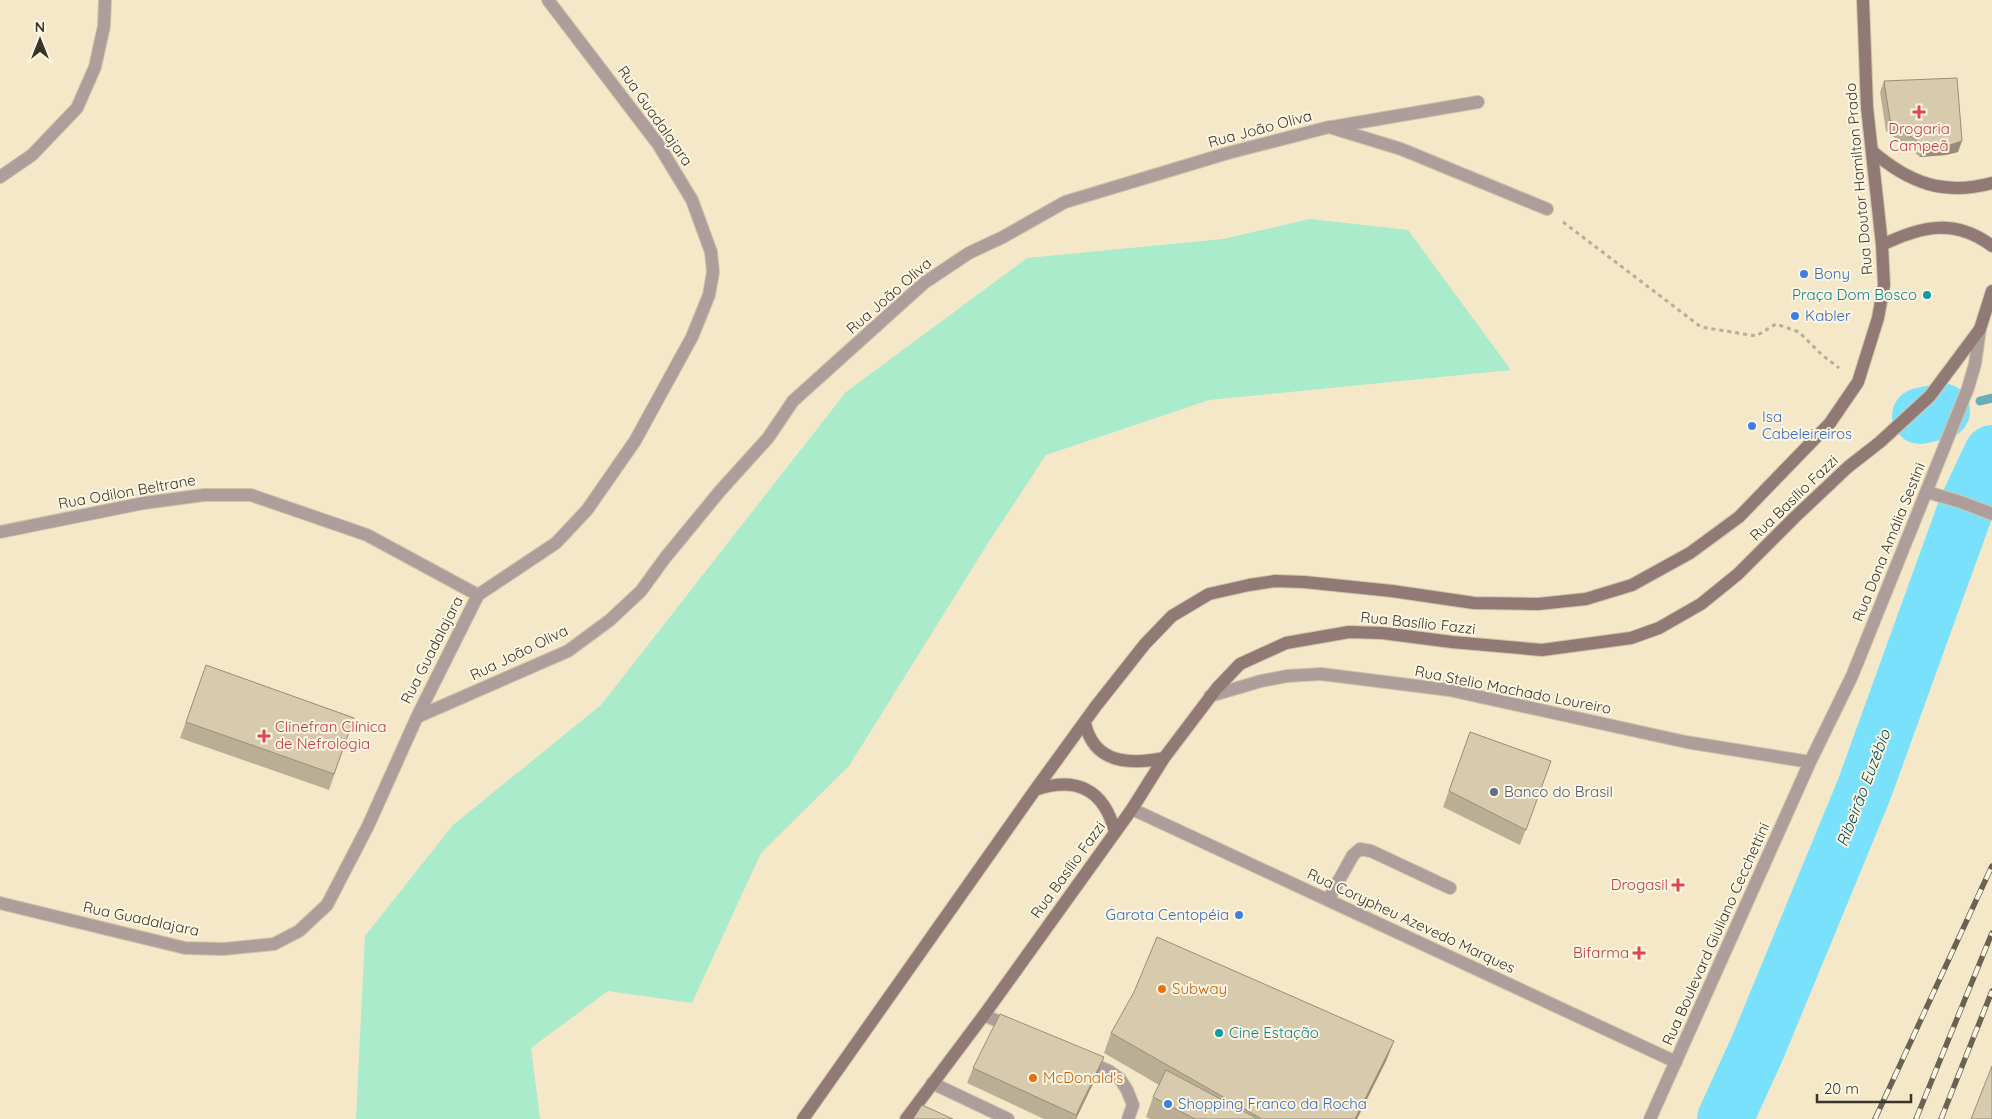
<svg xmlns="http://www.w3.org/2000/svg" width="1992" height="1119" viewBox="0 0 1992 1119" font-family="Quicksand,sans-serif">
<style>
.green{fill:#a9ebca}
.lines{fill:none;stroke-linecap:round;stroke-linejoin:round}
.stream{stroke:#66adbd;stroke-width:9}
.river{stroke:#79e1fc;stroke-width:56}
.service-casing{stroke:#d0c4a9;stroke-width:14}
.minor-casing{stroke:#d0c4a9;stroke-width:14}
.secondary-casing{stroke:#d0c4a9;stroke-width:14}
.path{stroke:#b8ad95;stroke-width:3;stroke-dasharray:4 4;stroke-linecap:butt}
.service{stroke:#ae9e9b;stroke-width:12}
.minor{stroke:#ae9e9b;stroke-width:12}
.secondary{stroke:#917a76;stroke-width:12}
.rail-casing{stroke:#6a6352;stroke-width:5.5}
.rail{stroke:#fdf6e3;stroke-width:4;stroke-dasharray:11;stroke-linecap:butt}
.wall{fill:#baaf95}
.shaded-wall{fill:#978e79}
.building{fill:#d8cbad;stroke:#978e79}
.health-dot{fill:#e0444e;stroke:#fdf6e3;stroke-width:2}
.shop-dot{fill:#3f7fe0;stroke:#fdf6e3;stroke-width:2}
.culture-dot{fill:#0f9aa8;stroke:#fdf6e3;stroke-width:2}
.service-dot{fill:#5c6f8a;stroke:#fdf6e3;stroke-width:2}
.food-dot{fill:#e8710a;stroke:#fdf6e3;stroke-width:2}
.labels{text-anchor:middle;stroke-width:4;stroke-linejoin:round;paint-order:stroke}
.street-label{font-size:15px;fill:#3a3529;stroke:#fdf6e3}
.health-label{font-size:15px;fill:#be3a42;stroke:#fdf6e3;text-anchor:end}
.shop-label{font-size:15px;fill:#366cbe;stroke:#fdf6e3;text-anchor:start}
.culture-label{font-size:15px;fill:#0d838f;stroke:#fdf6e3;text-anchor:end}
.service-label{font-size:15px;fill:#4e5e75;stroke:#fdf6e3;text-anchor:start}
.food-label{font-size:15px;fill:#c56008;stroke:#fdf6e3;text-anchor:start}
.water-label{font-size:16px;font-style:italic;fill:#044755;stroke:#fdf6e3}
</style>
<rect width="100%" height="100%" fill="#f5e8c9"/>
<!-- green -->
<path class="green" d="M1310 219 1408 230 1511 370 1209 400 1046 455 990 540 849 766 761 853 692 1003 608 991 531 1048 540 1119H356L365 936 453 825 601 705 846 392 1027 258 1223 239Z"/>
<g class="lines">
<!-- stream -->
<path class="stream" d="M1980 401 1992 398"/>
<!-- river -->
<path class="river" d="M1920 416 1942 411
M1725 1119 1757 1049 1864 790 1966 508 1992 453"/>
<!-- service casing -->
<g class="service-casing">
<path id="service" d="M1927 492 1961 502 1992 514
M1132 809 1676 1062
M1328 900 1353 855 1360 849 1371 851 1450 888
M984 1015 1011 1027
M1086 1061 1109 1071 1120 1079 1127 1090 1133 1105 1128 1119
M932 1083 1008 1119"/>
</g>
<!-- minor casing -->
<g class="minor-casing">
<path id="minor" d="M1332 127 1478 102
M0 177 32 155 77 108 95 67 104 26 105 0
M0 532 144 503 204 495H251L367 535 478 595
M1210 696 1261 681 1287 676 1321 674 1449 690 1686 742 1810 762
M417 717 568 651 610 620 641 591 665 558 720 491 768 438 793 401 924 283 969 253 1003 237 1065 202 1228 153 1329 127 1401 149 1547 209
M0 903 185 948 224 949 274 944 299 931 327 905 368 826 417 717 478 595 556 543 587 510 635 441 692 337 709 295 713 272 711 252 692 200 658 144 548 0
M1650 1119 1810 762 1852 676 1968 388 1975 364 1980 329"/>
</g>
<!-- secondary casing -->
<g class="secondary-casing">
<path id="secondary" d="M1872 151C1909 183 1944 196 1992 183
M1882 245C1921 226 1955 218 1992 246
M1085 723C1094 764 1130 765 1164 758
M1035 790C1076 776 1104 789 1115 832
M803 1119 1035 790 1096 706 1145 644 1172 616 1209 594 1249 585 1275 581 1304 582 1392 591 1474 603 1538 604 1586 599 1632 585 1690 553 1739 517 1830 423 1858 382 1878 318 1884 285 1882 245 1867 107 1863 0
M906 1119 984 1015 1132 809 1164 758 1217 688 1240 664 1286 643 1349 632 1382 633 1452 642 1542 650 1631 638 1659 628 1701 604 1738 574 1795 517 1848 467 1880 442 1930 396 1980 329 1992 291"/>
</g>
<!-- path -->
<path class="path" d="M1563 222 1701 327 1756 336 1776 324 1799 332 1822 355 1839 368"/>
<!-- service -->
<use href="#service" class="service"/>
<!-- minor -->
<use href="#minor" class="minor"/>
<!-- secondary -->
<use href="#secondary" class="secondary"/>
<!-- rail casing -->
<g class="rail-casing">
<path id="rail" d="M1875 1119 1992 866
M1916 1119 1992 933
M1941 1119 1992 991"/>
</g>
<!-- rail -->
<use href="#rail" class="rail"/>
</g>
<!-- wall -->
<path class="wall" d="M1884 81 1958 152 1946 155 1920 157 1886 131 1880 92Z
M206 665 354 718 329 790 180 738Z
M1470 732 1551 761 1520 845 1443 807Z
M1111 1033 1394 1041 1386 1061 1357 1119H1150L1146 1117 1153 1097 1159 1085 1104 1053Z
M1104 1057 1098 1073 1076 1119H1044L967 1083 973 1068Z"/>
<!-- shaded-wall -->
<path class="shaded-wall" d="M1962 141 1958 152 1946 155 1920 157 1923 146Z
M1394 1041 1386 1061 1357 1119H1355Z
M1104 1057 1098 1073 1076 1119H1075Z"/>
<!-- building -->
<path class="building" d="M1957 78 1962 141 1950 145 1923 146 1890 120 1884 81Z
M206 665 354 718 334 774 186 722Z
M1470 732 1551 761 1526 830 1449 791Z
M1157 937 1394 1041 1355 1119H1262L1111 1033 1134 992Z
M1000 1014 1104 1057 1076 1115 973 1068Z
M1992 1066V1119H1971Z
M1166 1070 1258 1119H1195L1153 1097Z
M922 1105 953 1119H913Z"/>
<!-- markers -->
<g class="health-dot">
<path d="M1916.5 104.5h5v5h5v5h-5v5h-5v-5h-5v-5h5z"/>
<path d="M261.5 728.5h5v5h5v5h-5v5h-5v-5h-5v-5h5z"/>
<path d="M1675.5 877.5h5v5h5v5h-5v5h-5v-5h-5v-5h5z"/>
<path d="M1636.5 945.5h5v5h5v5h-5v5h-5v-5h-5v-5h5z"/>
</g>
<g class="shop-dot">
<circle cx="1804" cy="274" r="5"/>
<circle cx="1795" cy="316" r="5"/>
<circle cx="1752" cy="426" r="5"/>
<circle cx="1239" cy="915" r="5"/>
<circle cx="1168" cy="1104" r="5"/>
</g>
<g class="culture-dot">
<circle cx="1927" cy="295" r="5"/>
<circle cx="1219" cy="1033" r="5"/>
</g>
<circle class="service-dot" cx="1494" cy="792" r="5"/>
<g class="food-dot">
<circle cx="1162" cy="989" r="5"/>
<circle cx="1033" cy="1078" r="5"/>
</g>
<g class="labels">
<!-- street labels -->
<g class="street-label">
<text transform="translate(655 116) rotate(55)" y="5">Rua Guadalajara</text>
<text transform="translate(1260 129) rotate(-15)" y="5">Rua João Oliva</text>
<text transform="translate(1859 179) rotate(-95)" y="5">Rua Doutor Hamilton Prado</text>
<text transform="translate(889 296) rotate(-41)" y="5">Rua João Oliva</text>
<text transform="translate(127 492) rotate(-10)" y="5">Rua Odilon Beltrane</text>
<text transform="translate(1794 498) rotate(-44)" y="5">Rua Basílio Fazzi</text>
<text transform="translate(1889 542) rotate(-68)" y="5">Rua Dona Amália Sestini</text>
<text transform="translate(1418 623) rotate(6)" y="5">Rua Basílio Fazzi</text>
<text transform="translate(432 650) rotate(-63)" y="5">Rua Guadalajara</text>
<text transform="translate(519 653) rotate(-26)" y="5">Rua João Oliva</text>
<text transform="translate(1513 690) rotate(11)" y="5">Rua Stelio Machado Loureiro</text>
<text transform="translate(1068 870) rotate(-54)" y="5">Rua Basílio Fazzi</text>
<text transform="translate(141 919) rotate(12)" y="5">Rua Guadalajara</text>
<text transform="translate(1411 921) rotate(25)" y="5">Rua Corypheu Azevedo Marques</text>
<text transform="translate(1716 934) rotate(-66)" y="5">Rua Boulevard Giuliano Cecchettini</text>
</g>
<!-- health labels -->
<g class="health-label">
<text x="1919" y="134" text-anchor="middle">Drogaria<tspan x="1919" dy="17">Campeã</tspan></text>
<text x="275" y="732" text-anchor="start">Clinefran Clínica<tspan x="275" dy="17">de Nefrologia</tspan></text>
<text x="1668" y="890">Drogasil</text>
<text x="1629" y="958">Bifarma</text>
</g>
<!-- shop labels -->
<g class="shop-label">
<text x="1814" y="279">Bony</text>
<text x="1805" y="321">Kabler</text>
<text x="1762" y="422">Isa<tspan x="1762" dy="17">Cabeleireiros</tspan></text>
<text x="1229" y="920" text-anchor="end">Garota Centopéia</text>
<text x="1178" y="1109">Shopping Franco da Rocha</text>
</g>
<!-- culture labels -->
<g class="culture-label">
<text x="1917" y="300">Praça Dom Bosco</text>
<text x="1229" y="1038" text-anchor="start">Cine Estação</text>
</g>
<!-- service labels -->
<g class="service-label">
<text x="1504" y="797">Banco do Brasil</text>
</g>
<!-- food labels -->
<g class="food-label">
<text x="1172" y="994">Subway</text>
<text x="1043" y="1083">McDonald's</text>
</g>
<!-- water labels -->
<g class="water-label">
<text transform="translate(1863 788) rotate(-69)" y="6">Ribeirão Euzébio</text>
</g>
</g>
<!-- north arrow -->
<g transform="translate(40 40)" stroke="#fdf6e3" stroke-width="4" paint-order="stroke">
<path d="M0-4L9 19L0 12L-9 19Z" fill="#3a3529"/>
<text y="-8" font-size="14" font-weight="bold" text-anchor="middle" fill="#3a3529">N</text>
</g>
<!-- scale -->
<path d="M1817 1094v8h94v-8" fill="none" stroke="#3a3529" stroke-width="2.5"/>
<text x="1824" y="1094" font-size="15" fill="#3a3529" stroke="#fdf6e3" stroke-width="4" paint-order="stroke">20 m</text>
</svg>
